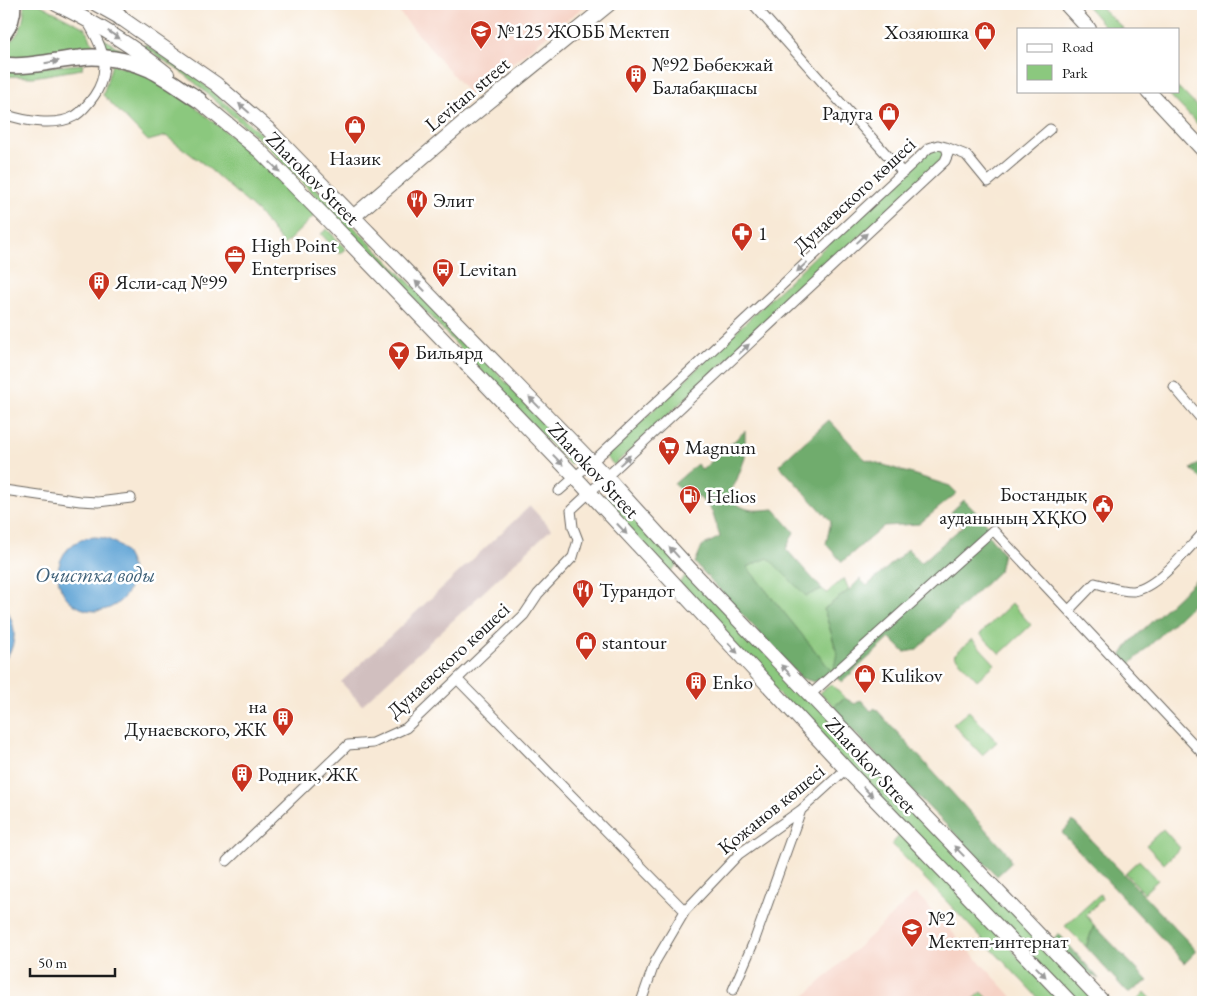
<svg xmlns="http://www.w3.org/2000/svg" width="1207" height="1006" viewBox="0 0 1207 1006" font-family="'EB Garamond',serif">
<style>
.built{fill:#f6d2c5}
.industrial{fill:#d1bfbf}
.green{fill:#8bc87e;stroke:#54724d}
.forest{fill:#70ac6d;stroke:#466444}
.water{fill:#61a4d5;stroke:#3e6078}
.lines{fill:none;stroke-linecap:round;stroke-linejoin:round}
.street-casing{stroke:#69645d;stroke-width:11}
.secondary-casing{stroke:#69645d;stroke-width:16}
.primary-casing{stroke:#69645d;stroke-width:18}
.street{stroke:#fff;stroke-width:9}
.secondary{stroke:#fff;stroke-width:14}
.primary{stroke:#fff;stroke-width:15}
.oneway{fill:#999}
.labels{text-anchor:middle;stroke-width:5;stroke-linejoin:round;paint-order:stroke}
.poi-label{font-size:20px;fill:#1c1c1c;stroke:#fff;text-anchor:start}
.street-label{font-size:20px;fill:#1c1c1c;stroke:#fff}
.water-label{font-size:21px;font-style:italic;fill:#3e6078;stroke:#fff}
</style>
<rect width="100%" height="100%" fill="#fff"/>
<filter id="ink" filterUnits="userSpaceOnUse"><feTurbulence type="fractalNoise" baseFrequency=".02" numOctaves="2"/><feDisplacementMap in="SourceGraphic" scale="10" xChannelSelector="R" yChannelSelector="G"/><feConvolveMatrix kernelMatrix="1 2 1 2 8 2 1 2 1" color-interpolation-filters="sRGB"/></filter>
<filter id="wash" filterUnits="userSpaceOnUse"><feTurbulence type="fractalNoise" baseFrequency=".0096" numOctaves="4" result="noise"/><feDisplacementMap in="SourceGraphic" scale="20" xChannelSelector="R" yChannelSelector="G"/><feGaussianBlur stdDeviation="1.12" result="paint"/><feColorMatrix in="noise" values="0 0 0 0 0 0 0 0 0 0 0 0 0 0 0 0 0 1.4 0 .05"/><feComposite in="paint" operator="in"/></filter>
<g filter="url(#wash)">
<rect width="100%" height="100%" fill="#f8e9d6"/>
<!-- built -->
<path class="built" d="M392 4H587L471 96Z
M916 893 1017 1002H799Z"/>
<!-- industrial -->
<path class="industrial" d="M530 506 551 529 362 705 341 682Z"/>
<!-- green -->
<path class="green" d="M24 4H39L85 28 97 52 4 60V46C20 36 25 22 24 4Z
M1085 4H1097L1124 29H1107Z
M101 37 136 59 107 53Z
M145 44 176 65 191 73 270 142 468 342 577 457 570 465 343 224 266 145 187 76 143 46Z
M83 64 82 69 33 77 4 76V70Z
M112 64 145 74 174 90 231 136 292 192 315 215 284 245 258 212 205 165 166 136 148 141 103 95Z
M1178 87 1203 113V130L1166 91H1178Z
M938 145 948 154 614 465 605 456 929 148Z
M327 229 346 249 340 254 321 234Z
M616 488 682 560 666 576 598 503Z
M768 557 806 595 822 589 827 593 844 578 849 590 824 609 837 653 834 674 746 567Z
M691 570 1103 1002H1070L676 586Z
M1012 603 1031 625 1000 654 980 634Z
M972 639 995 664 977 680 954 655Z
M831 684 845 698 834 706 820 693Z
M969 711 997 742 982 755 953 724Z
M1163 829 1180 848 1164 864 1146 845Z
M904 834 1060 1002H1042L892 844 899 836Z
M1139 860 1158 880 1144 893 1125 873Z
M1100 894 1102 899 1086 915 1094 925 1086 947 1065 926Z
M982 992 992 1002H970Z
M1145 992 1154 1002H1135Z"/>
<!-- forest -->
<path class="forest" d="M829 420 865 459 950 486 957 493 919 524 884 526 842 562 826 544 831 521 779 465Z
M745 431V458L736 482 727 497C746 512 751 511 774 509L794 532 786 549 822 589 806 596 768 558 747 567 833 673 837 653 824 609 849 590 860 579 867 586 908 549 921 563 963 526 951 512 964 500 993 530 988 534 1003 553 999 571 916 650 904 652 890 638 842 682 833 674 814 682 801 678 695 563 702 546 720 537 712 511 699 497 693 503 674 484 697 464 702 470Z
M1203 461V481L1191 469Z
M1203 573V595L1130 664 1121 656 1130 642Z
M845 698 855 704 861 700 871 711 875 708 1008 854 1011 863 997 876 837 715 834 706Z
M1073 821 1197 951 1185 963 1062 833Z
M1094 925 1148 981 1128 993 1086 947Z
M1059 934 1099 979C1080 970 1067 955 1053 940Z"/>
<!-- water -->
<path class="water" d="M58 574a37 37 0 1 1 74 0a37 37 0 1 1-74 0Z
M4 607C17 623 18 645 4 660Z"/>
</g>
<g filter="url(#ink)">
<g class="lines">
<!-- street casing -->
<g class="street-casing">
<path id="street" d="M753 4 903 173
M4 114C24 121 55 127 75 116 83 111 89 103 94 96 103 83 106 67 102 52 99 41 93 31 87 21
M946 147 966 155 988 182 1050 129
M1174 387 1203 421
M4 490 80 501 98 502 131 498
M1069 610 1095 583C1107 586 1122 592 1134 591 1158 587 1187 550 1203 533
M457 679 685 911
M810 695 993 530 1203 754
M227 861 348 745 373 743 406 728 524 615 538 594 573 557 578 540 573 527 571 510 945 161 948 154 946 147 938 145 929 148 602 453 559 491
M733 990 755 939 801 810
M641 1002 655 962 685 911 739 854 801 810 846 769"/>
</g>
<!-- secondary casing -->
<g class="secondary-casing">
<path id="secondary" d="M56 4C96 23 133 46 167 74
M96 4 121 18 216 84 269 130 606 477 688 567 1103 1002
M1066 4 1089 29
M1148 91 1203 150
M191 94 260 151 327 219 575 477 846 769 1070 1002
M353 217 464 122 609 4"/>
</g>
<!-- primary casing -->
<g class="primary-casing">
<path id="primary" d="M109 4 121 18
M4 33C11 24 13 15 13 4
M4 65C30 68 54 60 80 58 100 55 128 60 147 68 162 74 184 91 199 100"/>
</g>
<!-- street -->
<use href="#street" class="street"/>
<!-- secondary -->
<use href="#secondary" class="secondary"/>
<!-- primary -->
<use href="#primary" class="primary"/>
</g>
<!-- one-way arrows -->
<defs><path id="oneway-solid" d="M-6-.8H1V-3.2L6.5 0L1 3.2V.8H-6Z" transform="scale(1.25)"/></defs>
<g class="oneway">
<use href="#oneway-solid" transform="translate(114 35) rotate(33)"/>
<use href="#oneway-solid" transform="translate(52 62) rotate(-9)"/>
<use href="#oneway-solid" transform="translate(244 108) rotate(-139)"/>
<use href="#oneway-solid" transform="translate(275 167) rotate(45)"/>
<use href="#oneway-solid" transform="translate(862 238) rotate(-43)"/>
<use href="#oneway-solid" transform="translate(802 267) rotate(137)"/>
<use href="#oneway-solid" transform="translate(420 286) rotate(-134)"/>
<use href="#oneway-solid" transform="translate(744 349) rotate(-43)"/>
<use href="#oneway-solid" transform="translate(534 402) rotate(-134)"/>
<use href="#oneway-solid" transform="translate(558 460) rotate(46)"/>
<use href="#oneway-solid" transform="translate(625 460) rotate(-43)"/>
<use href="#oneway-solid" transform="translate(622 529) rotate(47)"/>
<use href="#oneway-solid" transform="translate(674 552) rotate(-132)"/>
<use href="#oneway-solid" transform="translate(733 648) rotate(47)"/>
<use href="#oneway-solid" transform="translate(786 670) rotate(-134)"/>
<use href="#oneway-solid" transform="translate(868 792) rotate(46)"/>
<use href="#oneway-solid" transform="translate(959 851) rotate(-134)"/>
<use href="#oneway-solid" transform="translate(1041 972) rotate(46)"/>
</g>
</g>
<!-- icons -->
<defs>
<g id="school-pin" transform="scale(1.125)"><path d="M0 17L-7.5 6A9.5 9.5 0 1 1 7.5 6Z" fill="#c8321e" stroke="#fff"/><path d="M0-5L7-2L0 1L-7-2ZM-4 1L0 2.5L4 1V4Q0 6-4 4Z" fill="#fff"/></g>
<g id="shop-pin" transform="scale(1.125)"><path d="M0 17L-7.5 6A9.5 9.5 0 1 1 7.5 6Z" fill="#c8321e" stroke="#fff"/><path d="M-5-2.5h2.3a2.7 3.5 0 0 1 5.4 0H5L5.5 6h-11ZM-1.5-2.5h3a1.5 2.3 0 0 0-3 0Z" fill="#fff"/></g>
<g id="building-pin" transform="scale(1.125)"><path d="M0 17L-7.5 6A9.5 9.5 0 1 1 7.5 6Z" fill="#c8321e" stroke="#fff"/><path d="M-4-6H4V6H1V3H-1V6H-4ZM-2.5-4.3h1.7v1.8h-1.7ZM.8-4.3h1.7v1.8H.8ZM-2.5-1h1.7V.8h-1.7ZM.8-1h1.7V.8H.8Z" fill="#fff"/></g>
<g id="restaurant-pin" transform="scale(1.125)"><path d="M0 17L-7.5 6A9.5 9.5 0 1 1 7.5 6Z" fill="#c8321e" stroke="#fff"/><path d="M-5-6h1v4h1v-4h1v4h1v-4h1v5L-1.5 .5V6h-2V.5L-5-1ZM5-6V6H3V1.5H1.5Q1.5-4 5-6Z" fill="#fff"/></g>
<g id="pharmacy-pin" transform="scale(1.125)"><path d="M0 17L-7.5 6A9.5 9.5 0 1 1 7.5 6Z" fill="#c8321e" stroke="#fff"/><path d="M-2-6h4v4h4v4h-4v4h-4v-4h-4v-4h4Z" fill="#fff"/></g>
<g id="office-pin" transform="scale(1.125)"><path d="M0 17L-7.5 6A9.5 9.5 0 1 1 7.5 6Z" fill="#c8321e" stroke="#fff"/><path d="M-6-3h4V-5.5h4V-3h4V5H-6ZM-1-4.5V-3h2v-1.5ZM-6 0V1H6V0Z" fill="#fff"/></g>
<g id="bus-pin" transform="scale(1.125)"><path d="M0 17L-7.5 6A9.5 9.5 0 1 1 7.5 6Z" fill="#c8321e" stroke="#fff"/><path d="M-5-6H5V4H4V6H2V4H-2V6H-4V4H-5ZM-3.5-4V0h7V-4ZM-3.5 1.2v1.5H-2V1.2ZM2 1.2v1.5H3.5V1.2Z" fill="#fff"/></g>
<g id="bar-pin" transform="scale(1.125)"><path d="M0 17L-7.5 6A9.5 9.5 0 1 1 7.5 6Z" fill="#c8321e" stroke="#fff"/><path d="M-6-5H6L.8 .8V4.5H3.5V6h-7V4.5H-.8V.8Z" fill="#fff"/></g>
<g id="supermarket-pin" transform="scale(1.125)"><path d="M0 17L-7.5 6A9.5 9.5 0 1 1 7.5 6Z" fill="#c8321e" stroke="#fff"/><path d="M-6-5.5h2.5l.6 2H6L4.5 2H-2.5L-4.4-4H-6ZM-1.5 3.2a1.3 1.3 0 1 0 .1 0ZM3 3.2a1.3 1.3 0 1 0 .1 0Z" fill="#fff"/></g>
<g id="fuel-pin" transform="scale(1.125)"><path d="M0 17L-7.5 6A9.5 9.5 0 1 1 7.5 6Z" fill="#c8321e" stroke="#fff"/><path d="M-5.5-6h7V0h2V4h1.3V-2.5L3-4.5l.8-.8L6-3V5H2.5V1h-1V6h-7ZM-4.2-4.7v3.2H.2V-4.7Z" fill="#fff"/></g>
<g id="civic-pin" transform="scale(1.125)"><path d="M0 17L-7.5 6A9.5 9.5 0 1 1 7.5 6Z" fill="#c8321e" stroke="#fff"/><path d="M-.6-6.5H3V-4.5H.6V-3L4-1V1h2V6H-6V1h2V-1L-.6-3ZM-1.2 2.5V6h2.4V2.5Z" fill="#fff"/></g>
</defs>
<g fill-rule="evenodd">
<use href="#school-pin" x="481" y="31"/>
<use href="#shop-pin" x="985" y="32"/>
<use href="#building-pin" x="636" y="75"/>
<use href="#shop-pin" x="889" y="113"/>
<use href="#shop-pin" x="355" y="126"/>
<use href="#restaurant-pin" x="417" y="200"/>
<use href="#pharmacy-pin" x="742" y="233"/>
<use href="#office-pin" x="235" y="256"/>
<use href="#bus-pin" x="443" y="269"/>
<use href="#building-pin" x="99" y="282"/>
<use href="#bar-pin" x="399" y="352"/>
<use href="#supermarket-pin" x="669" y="447"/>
<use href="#fuel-pin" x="690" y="496"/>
<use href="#civic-pin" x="1103" y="505"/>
<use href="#restaurant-pin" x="583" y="590"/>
<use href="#shop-pin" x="586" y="642"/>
<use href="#shop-pin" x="865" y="675"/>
<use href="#building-pin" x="696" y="682"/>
<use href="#building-pin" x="283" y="718"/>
<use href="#building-pin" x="242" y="774"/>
<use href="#school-pin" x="912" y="929"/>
</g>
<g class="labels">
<!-- poi labels -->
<g class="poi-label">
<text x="497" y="38">№125 ЖОББ Мектеп</text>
<text x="969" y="39" text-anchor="end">Хозяюшка</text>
<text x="652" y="71">№92 Бөбекжай<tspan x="652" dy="23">Балабақшасы</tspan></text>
<text x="873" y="120" text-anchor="end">Радуга</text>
<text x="355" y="165" text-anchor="middle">Назик</text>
<text x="433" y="207">Элит</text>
<text x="758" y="240">1</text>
<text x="251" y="252">High Point<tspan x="251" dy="23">Enterprises</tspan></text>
<text x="459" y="276">Levitan</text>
<text x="115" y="289">Ясли-сад №99</text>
<text x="415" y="359">Бильярд</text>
<text x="685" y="454">Magnum</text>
<text x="1087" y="501" text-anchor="end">Бостандық<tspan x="1087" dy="23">ауданының ХҚКО</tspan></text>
<text x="706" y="503">Helios</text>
<text x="599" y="597">Турандот</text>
<text x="602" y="649">stantour</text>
<text x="881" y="682">Kulikov</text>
<text x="712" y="689">Enko</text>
<text x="267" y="713" text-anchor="end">на<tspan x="267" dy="23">Дунаевского, ЖК</tspan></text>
<text x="258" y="781">Родник, ЖК</text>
<text x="928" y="925">№2<tspan x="928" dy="23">Мектеп-интернат</tspan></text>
</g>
<!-- street labels -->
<g class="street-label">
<text transform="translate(467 94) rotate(-40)" y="7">Levitan street</text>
<text transform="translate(313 178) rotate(45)" y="7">Zharokov Street</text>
<text transform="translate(854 195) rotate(-43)" y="7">Дунаевского көшесі</text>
<text transform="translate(594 470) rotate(47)" y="7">Zharokov Street</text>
<text transform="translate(448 660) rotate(-43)" y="7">Дунаевского көшесі</text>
<text transform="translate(871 765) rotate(47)" y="7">Zharokov Street</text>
<text transform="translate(771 809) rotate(-39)" y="7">Қожанов көшесі</text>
</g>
<!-- water labels -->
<g class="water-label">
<text x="95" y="582">Очистка воды</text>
</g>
</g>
<!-- margin -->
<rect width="1207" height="1006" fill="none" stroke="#fff" stroke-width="20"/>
<!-- legend -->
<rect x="1017" y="28" width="162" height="65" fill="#ffffff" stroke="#a4a4a4"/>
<rect x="1027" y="44" width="25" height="8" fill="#ffffff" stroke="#a4a4a4"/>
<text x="1062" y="52" font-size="15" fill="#1c1c1c">Road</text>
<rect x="1027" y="65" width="25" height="15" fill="#8bc87e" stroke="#a4a4a4"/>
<text x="1062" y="78" font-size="15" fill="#1c1c1c">Park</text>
<!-- scale -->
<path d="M30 968v8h85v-8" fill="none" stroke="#1c1c1c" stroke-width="2.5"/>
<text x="38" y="968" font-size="15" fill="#1c1c1c" stroke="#ffffff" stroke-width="4" paint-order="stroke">50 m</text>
</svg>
